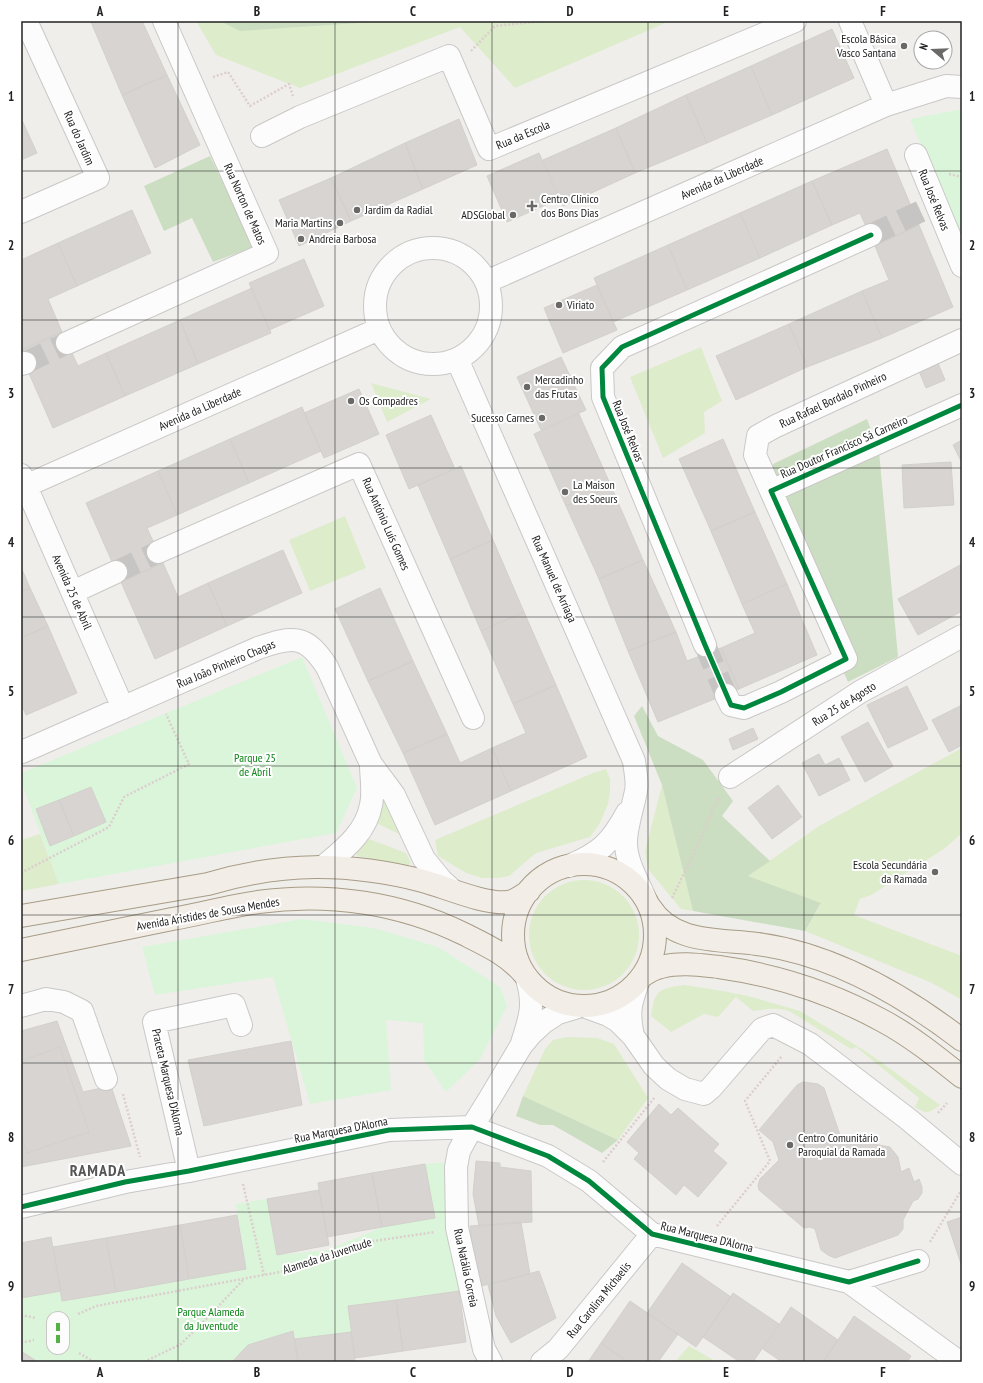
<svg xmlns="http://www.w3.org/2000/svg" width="983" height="1383" viewBox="0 0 983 1383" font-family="'PT Sans Narrow',sans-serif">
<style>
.grass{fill:#ddeccb}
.forest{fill:#cbdec1}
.park{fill:#daf5da}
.building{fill:#d7d4d2;stroke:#d3d0cc}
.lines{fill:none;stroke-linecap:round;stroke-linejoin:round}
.minor-tunnel{stroke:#c7c5c3;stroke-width:22;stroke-dasharray:22 11;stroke-linecap:butt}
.minor-casing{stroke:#c9c8c7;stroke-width:24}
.major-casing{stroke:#a79c86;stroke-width:24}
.path{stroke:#dccecd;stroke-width:2.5;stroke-dasharray:2 2;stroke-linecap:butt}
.minor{stroke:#fdfcfc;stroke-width:22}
.major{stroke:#f3ede7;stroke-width:22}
.quiet{stroke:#55b145;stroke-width:4;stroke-dasharray:8 4;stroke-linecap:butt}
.cycleway-casing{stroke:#fff;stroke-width:8}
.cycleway{stroke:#00873e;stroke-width:5}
.grid{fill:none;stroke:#222;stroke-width:1;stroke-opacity:0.55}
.poi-dot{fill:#6a6968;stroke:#fff;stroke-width:1.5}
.labels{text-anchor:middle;stroke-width:4;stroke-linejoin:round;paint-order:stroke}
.poi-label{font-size:12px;fill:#222;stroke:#fff;text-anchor:start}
.street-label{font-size:12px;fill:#222;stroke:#fff}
.park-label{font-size:12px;fill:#0c8416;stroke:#fff}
.district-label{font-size:16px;font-weight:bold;letter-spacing:1px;fill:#555;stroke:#fff}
.neatline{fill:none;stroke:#222;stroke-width:1.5}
.grid-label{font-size:13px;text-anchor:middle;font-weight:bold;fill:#222}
</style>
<rect width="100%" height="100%" fill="#f0eeeb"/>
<!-- grass -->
<path class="grass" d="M196 21H670L515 88 460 27 300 88 216 55Z
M701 347 722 401 704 412 705 433 663 458 630 377Z
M371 383 431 399 387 422Z
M345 516 366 568 310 591 289 540Z
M962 748V833L944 849 871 895 860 899 854 915 962 956V1000L932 983 805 931 821 904 748 876 819 826Z
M606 769 610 779V793L608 804 600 823 590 837 536 853 509 876 499 878H482L466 873 438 856 435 840 593 773Z
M662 785 693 911 681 909 648 869 645 851Z
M386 801 401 835 376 823 382 802Z
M40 834 59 884 21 891V840Z
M369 839 406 853 411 863 407 866 357 856 356 854Z
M529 935a55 55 0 1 1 110 0a55 55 0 1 1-110 0Z
M684 985 723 991 752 997 800 1011 867 1052 940 1105C928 1114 927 1114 915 1107L919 1098 856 1047 851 1049 789 1011C777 1007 766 1009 753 1011L736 997 718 1017 704 1014 671 1032 651 1016C655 989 658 989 684 985Z
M567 1037 597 1038 614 1044 648 1098 618 1140 523 1096 545 1049 553 1040Z
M689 1346 717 1362H675Z"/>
<!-- forest -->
<path class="forest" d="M220 21H388L240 31Z
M210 156 254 247 213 262 192 218 164 231 144 186Z
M867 419 879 451 898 657 848 682 765 491 773 464Z
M642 706 658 736 703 760 733 801 722 816 770 861 748 876 821 903 805 931 693 911 662 785 634 716Z
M523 1096 618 1140 602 1153 553 1125H540L516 1116Z"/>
<!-- park -->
<path class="park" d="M962 109V229L956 231 910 119Z
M302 657 357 788 336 833 59 884 21 781V773Z
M302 919 373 928 438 947 500 987 507 1006 480 1059 446 1092 424 1060 423 1023 386 1020 391 1090 310 1104 273 977 155 995 142 947Z
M449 1162 448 1226 459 1291 348 1306 351 1332 295 1339 293 1331 248 1345 232 1362H38L21 1351V1298L61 1291 63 1301 246 1269 236 1204 267 1199 277 1255 328 1250 382 1227 434 1218 425 1164Z"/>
<!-- building -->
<path class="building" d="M93 21H142L167 75 122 95 91 22Z
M832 29 854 78 772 115 751 66Z
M751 66 772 115 707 143 686 95Z
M167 75 200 145 155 168 122 95Z
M686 95 707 143 635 173 616 128Z
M21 118 37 153 21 160Z
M459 119 477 165 423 189 405 143Z
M616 128 635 173 563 206 543 160Z
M405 143 423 189 351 221 331 178Z
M887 149 919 225 875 246 860 213 832 225 812 181Z
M539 153 559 199 507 222 487 176Z
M331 178 351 221 299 246 279 200Z
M812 181 832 225 760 258 740 213Z
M132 210 151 253 77 286 58 243Z
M740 213 760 258 687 290 668 245Z
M919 225 953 307 882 338 862 291 889 280 875 246Z
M58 243 77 286 48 299 62 332 21 350V260Z
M668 245 687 290 613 322 594 278Z
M304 259 324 306 269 330 249 283Z
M597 285 617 330 563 353 544 308Z
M252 288 271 333 198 364 180 320Z
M862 291 882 338 807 367 789 324Z
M180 320 198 364 125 396 106 353Z
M789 324 807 367 736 400 716 356Z
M62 332 78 366 106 353 125 396 53 428 21 355V350Z
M561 357 586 410 541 430 517 377Z
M938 363 945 380 926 388 919 371Z
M359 389 379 434 324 458 304 413Z
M302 407 321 451 249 483 230 439Z
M579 414 611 486 566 506 534 434Z
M431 415 455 469 409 489 386 435Z
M230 439 249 483 177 515 158 471Z
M723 439 755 512 711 531 679 459Z
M962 440V463L953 445Z
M951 462 954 505 904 508 902 465Z
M461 466 493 540 450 559 418 485Z
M158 471 177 515 147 528 163 563 121 582 86 503Z
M611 486 643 560 599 579 566 506Z
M755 512 787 584 742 604 711 531Z
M493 540 524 612 481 631 450 559Z
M283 550 302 593 227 626 208 583Z
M643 560 676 632 628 651 599 579Z
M163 563 178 597 208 583 227 626 155 659 121 582Z
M962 564V611L918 635 898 599Z
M21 567 30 588 21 592Z
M787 584 817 655 739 689 721 648 755 633 742 604Z
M30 588 48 626 21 638V592Z
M380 588 413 661 368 681 335 609Z
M524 612 556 685 513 704 481 631Z
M48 626 77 693 26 715 21 703V638Z
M676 632 687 661 721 648 739 689 658 722 628 651Z
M413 661 447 734 403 753 368 681Z
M556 685 587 757 511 791 492 748 526 733 513 704Z
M907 686 928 729 888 748 867 705Z
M962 705V745L949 752 932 720Z
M868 722 893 766 865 782 841 737Z
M753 728 758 739 733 750 729 739Z
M447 734 460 763 492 748 511 791 435 825 403 753Z
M819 754 825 765 839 758 850 780 819 796 802 763Z
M778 785 802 817 772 839 748 808Z
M91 787 106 822 74 836 59 800Z
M59 800 74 836 50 846 36 809Z
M57 1021 83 1092 111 1086 131 1146 21 1167V1031Z
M291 1041 302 1105 204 1126 188 1060Z
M60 1047 89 1132 27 1153 21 1133V1061Z
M803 1082 818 1084 824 1088 841 1138 890 1147 898 1157 901 1172 909 1168 914 1182 919 1179 922 1187V1193L918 1199 913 1201 903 1220V1229L898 1235 835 1258 828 1255 821 1250 815 1229 810 1227 804 1228 759 1190 758 1185 760 1179 779 1160 773 1142 759 1130 797 1085Z
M659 1104 671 1115 678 1108 719 1144 713 1151 727 1163 698 1197 684 1185 676 1195 634 1159 639 1153 627 1142Z
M476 1161 500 1163V1167L531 1171 532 1222 479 1226 473 1194Z
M425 1164 435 1218 382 1227 372 1173Z
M372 1173 382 1227 327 1237 318 1183Z
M319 1190 329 1245 277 1255 267 1199Z
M237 1215 246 1269 189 1279 180 1225Z
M962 1217V1267L947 1222Z
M521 1222 530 1274 481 1286 473 1257 470 1226Z
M180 1225 189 1279 116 1292 106 1238Z
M51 1237 61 1291 21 1298V1243Z
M106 1238 116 1292 62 1301 53 1247Z
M682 1263 731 1297 696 1347 647 1313Z
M539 1271 556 1318 511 1343 496 1316 488 1285Z
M459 1291 466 1342 403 1351 396 1300Z
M733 1293 779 1324 753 1362H740L703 1337Z
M396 1300 403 1351 355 1358 348 1306Z
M630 1301 678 1334 658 1362H628L601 1343Z
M791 1307 838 1340 823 1362H782L763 1349Z
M854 1316 911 1356 907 1362H823Z
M293 1331 298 1362H232L248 1345Z
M351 1332 355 1362H298L295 1339Z
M601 1343 628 1362H588Z
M21 1351 38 1362H21Z"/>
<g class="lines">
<!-- minor-tunnel -->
<path class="minor-tunnel" d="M871 235 936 204
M25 363 67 343
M116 572 158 552
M705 645 726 695"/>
<!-- minor casing -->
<g class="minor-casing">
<path id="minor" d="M850 21 886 105
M262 136 300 117 449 56 489 149 795 21
M916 155 962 266
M21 212 98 178 26 21
M375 306a58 58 0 1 1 116 0a58 58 0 1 1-116 0Z
M486 282 886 105 946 86 962 87
M67 343 267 253 164 21
M457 359 634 761C635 771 638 781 636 791 633 807 627 823 626 840 625 860 637 880 645 898
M21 364 25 363
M21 475 123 708
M21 488 379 329
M771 491 755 455 758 436 776 426 962 340
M158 552 359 464 473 718
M73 592 116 572
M705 645 603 397 602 368 622 347 871 235
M726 695 731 705 744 708 781 692 846 659 771 491 962 405
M21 750 22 752 258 648C293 636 306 634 327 667L371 764 394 795 424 859 442 881 451 889
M730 777 860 692 962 636
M569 866C600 853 611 843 627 813
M323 867C343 850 366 833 371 805 374 792 371 777 371 764
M21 1006 46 999 64 1002 82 1011 106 1079
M586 1007 608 1015 618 1021 633 1036 654 1066 668 1079 685 1089 704 1094 711 1088 762 1029 773 1025 810 1044 908 1119 962 1164
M633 1036C628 1012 630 1005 638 982
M522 1043C530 1018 535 1005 527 979
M189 1171 154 1022 234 1005 241 1025
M21 1207 125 1182 189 1171 389 1130 472 1127 548 1156 589 1181 652 1234 849 1282 918 1261
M849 1282 959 1362
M58 1323V1343
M491 1362 484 1349 457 1228 456 1167 459 1151 472 1127 490 1098 521 1046 531 1034 544 1022 558 1013 578 1007
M542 1362 558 1349 652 1234"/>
</g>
<!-- major casing -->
<g class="major-casing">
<path id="major" d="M513 935a71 71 0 1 1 142 0a71 71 0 1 1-142 0Z
M650 907C673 944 719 939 757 944 833 954 902 994 962 1040
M21 916 208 884C282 862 348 862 423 881 445 887 486 905 508 902 516 901 522 896 529 891
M21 950C71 940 122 929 172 919 201 914 229 906 258 902 328 892 401 903 464 934 486 945 508 955 524 974
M642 976C648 972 654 968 661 967 680 962 700 965 719 967 776 975 832 993 883 1021 911 1036 937 1057 962 1077"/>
</g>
<!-- path -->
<path class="path" d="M471 51 495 26 543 21
M213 77 228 72 250 106 289 84 293 96
M949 174 962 177
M21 873 109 827 124 797 189 764 166 714
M672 898 701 838 712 810 719 797
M123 1094 140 1157
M938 1113 947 1103
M603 1162 655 1097
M243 1184 264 1275
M717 1226 770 1161 745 1101 782 1056
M930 1242 962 1189
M78 1314 96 1306 280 1272 367 1242 435 1232
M21 1315 36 1318
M21 1343 34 1340
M79 1353 94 1362
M144 1362 181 1344 212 1313 244 1279"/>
<!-- minor -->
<use href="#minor" class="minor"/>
<!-- major -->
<use href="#major" class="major"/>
<!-- quiet -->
<path class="quiet" d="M58 1323V1343"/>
<!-- cycleway casing -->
<g class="cycleway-casing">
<path id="cycleway" d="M871 235 622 347 602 368 603 397 705 645 731 705 744 708 781 692 846 659 771 491 962 405
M21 1207 125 1182 189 1171 389 1130 472 1127 548 1156 589 1181 652 1234 849 1282 918 1261"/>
</g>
<!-- cycleway -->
<use href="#cycleway" class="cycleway"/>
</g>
<!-- grid -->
<path class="grid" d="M178 21V1362M335 21V1362M492 21V1362M648 21V1362M804 21V1362M21 171H962M21 320H962M21 468H962M21 617H962M21 766H962M21 915H962M21 1063H962M21 1212H962"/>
<!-- markers -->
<g class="poi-dot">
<circle cx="904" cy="46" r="4"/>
<path d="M530 200h4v4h4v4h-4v4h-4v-4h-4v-4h4z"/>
<circle cx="357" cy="210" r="4"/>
<circle cx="513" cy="215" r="4"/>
<circle cx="340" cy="223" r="4"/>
<circle cx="301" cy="239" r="4"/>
<circle cx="559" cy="305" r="4"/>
<circle cx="527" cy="387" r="4"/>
<circle cx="351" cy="401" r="4"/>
<circle cx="542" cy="418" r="4"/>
<circle cx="565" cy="492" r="4"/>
<circle cx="935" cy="872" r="4"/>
<circle cx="790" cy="1145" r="4"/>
</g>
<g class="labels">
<!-- poi labels -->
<g class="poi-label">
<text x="896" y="43" text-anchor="end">Escola Básica<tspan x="896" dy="14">Vasco Santana</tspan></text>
<text x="541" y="203">Centro Clínico<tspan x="541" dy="14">dos Bons Dias</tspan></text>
<text x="365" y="214">Jardim da Radial</text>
<text x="505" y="219" text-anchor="end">ADSGlobal</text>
<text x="332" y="227" text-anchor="end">Maria Martins</text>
<text x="309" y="243">Andreia Barbosa</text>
<text x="567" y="309">Viriato</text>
<text x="535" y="384">Mercadinho<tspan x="535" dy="14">das Frutas</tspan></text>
<text x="359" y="405">Os Compadres</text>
<text x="534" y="422" text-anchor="end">Sucesso Carnes</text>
<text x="573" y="489">La Maison<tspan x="573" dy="14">des Soeurs</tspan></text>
<text x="927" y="869" text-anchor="end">Escola Secundária<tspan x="927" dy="14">da Ramada</tspan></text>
<text x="798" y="1142">Centro Comunitário<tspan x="798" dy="14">Paroquial da Ramada</tspan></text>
</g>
<!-- street labels -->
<g class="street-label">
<text transform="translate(523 135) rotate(-23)" y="4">Rua da Escola</text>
<text transform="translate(79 138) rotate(66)" y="4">Rua do Jardim</text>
<text transform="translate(722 178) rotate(-24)" y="4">Avenida da Liberdade</text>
<text transform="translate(934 200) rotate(68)" y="4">Rua José Relvas</text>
<text transform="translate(245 204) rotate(66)" y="4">Rua Norton de Matos</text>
<text transform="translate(833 400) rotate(-25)" y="4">Rua Rafael Bordalo Pinheiro</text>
<text transform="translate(200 409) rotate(-24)" y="4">Avenida da Liberdade</text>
<text transform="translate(628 431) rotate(68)" y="4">Rua José Relvas</text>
<text transform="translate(844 447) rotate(-24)" y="4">Rua Doutor Francisco Sá Carneiro</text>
<text transform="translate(386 524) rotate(66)" y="4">Rua António Luís Gomes</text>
<text transform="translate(554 579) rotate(66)" y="4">Rua Manuel de Arriaga</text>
<text transform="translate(72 592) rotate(66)" y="4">Avenida 25 de Abril</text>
<text transform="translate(226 664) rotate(-23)" y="4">Rua João Pinheiro Chagas</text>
<text transform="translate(844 704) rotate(-32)" y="4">Rua 25 de Agosto</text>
<text transform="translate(208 914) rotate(-10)" y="4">Avenida Aristides de Sousa Mendes</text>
<text transform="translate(168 1082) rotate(77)" y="4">Praceta Marquesa D'Alorna</text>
<text transform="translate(341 1130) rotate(-11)" y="4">Rua Marquesa D'Alorna</text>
<text transform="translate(707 1237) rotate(14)" y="4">Rua Marquesa D'Alorna</text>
<text transform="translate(327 1256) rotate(-18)" y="4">Alameda da Juventude</text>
<text transform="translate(466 1268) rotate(78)" y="4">Rua Natália Correia</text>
<text transform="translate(599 1300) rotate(-51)" y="4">Rua Carolina Michaelis</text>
</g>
<!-- park labels -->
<g class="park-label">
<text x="255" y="762">Parque 25<tspan x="255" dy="14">de Abril</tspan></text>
<text x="211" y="1316">Parque Alameda<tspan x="211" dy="14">da Juventude</tspan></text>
</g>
<!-- district labels -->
<g class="district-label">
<text x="98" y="1176">RAMADA</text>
</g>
</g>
<!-- border -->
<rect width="983" height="1383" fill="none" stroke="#ffffff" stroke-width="44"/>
<!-- north arrow -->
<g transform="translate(933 50) rotate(289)"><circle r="19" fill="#ffffff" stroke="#a7a7a7"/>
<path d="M0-3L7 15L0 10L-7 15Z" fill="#6a6968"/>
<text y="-6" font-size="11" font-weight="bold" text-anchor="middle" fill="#222222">N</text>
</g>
<rect x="22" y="22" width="939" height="1339" class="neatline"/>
<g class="grid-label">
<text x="100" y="16">A</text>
<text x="257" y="16">B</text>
<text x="413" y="16">C</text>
<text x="570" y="16">D</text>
<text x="726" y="16">E</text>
<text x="883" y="16">F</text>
<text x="11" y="101">1</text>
<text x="972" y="101">1</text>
<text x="11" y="250">2</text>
<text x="972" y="250">2</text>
<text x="11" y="398">3</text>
<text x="972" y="398">3</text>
<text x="11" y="547">4</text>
<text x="972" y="547">4</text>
<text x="11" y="696">5</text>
<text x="972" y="696">5</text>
<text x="11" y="845">6</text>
<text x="972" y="845">6</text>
<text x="11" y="994">7</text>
<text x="972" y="994">7</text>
<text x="11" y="1142">8</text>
<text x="972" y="1142">8</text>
<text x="11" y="1291">9</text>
<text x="972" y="1291">9</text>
<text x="100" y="1377">A</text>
<text x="257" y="1377">B</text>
<text x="413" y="1377">C</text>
<text x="570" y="1377">D</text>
<text x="726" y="1377">E</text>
<text x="883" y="1377">F</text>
</g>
</svg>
